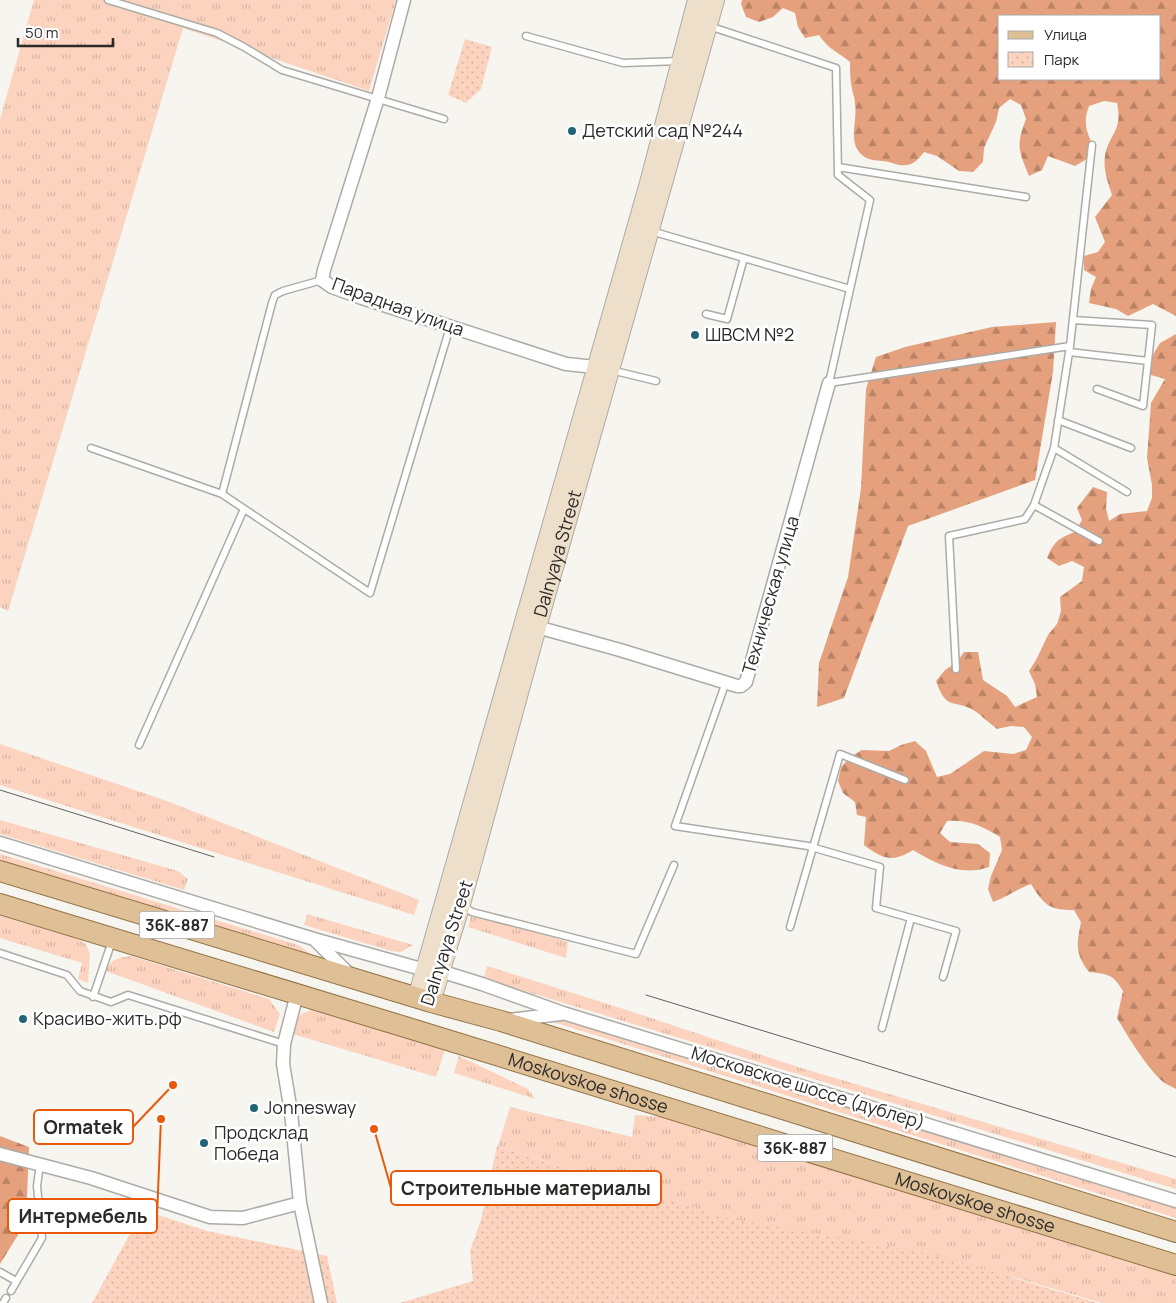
<svg xmlns="http://www.w3.org/2000/svg" width="1176" height="1303" viewBox="0 0 1176 1303" font-family="Manrope,sans-serif">
<style>
.grass{fill:url(#grass-tufts)}
.forest{fill:url(#forest-firs);fill-rule:evenodd}
.park{fill:url(#park-dots)}
.lines{fill:none;stroke-linecap:round;stroke-linejoin:round}
.service-casing{stroke:#acaba7;stroke-width:9}
.minor-casing{stroke:#acaba7;stroke-width:15}
.secondary-casing{stroke:#acaba7;stroke-width:20}
.primary-casing{stroke:#917042;stroke-width:22}
.service{stroke:#fff;stroke-width:6}
.minor{stroke:#fff;stroke-width:12}
.secondary{stroke:#eedfca;stroke-width:18}
.primary{stroke:#debf96;stroke-width:20}
.tram{stroke:#62615f;stroke-width:1}
.poi-dot{fill:#206576;stroke:#fff;stroke-width:2}
.labels{text-anchor:middle;stroke-width:5;stroke-linejoin:round;paint-order:stroke}
.shield{fill:#fff;stroke:#6b6a69;stroke-width:1}
.shield-label{font-size:16px;font-weight:bold;fill:#2b2a29}
.poi-label{font-size:18px;fill:#2b2a29;stroke:#fff;text-anchor:start}
.street-label{font-size:18px;fill:#2b2a29;stroke:#fff}
.leader{fill:none;stroke:#e8590c;stroke-width:2}
.callout-dot{fill:#e8590c;stroke:#fff;stroke-width:2}
.callout{fill:#fff;stroke:#e8590c;stroke-width:2}
.callout-label{font-size:19px;text-anchor:middle;font-weight:bold;fill:#2b2a29}
</style>
<defs>
<pattern id="grass-tufts" width="24" height="20" patternUnits="userSpaceOnUse" patternTransform="scale(1.25)"><rect width="24" height="20" fill="#fcd3be"/><path d="M3 7l-1-3M5 7V3M7 7l1-3M15 17l-1-3M17 17v-4M19 17l1-3" fill="none" stroke="#d8b5a3"/></pattern>
<pattern id="forest-firs" width="22" height="20" patternUnits="userSpaceOnUse" patternTransform="scale(1.25)"><rect width="22" height="20" fill="#e5a17d"/><path d="M5 1l3.5 6h-7zM16 11l3.5 6h-7z" fill="#ba8366"/></pattern>
<pattern id="park-dots" width="8" height="8" patternUnits="userSpaceOnUse" patternTransform="scale(1.25)"><rect width="8" height="8" fill="#fcd3be"/><path d="M2 2h.1M6 6h.1" fill="none" stroke="#d8b5a3" stroke-width="1.8" stroke-linecap="round"/></pattern>
</defs>
<rect width="100%" height="100%" fill="#f6f5f0"/>
<!-- grass -->
<path class="grass" d="M34 0H396L369 91 183 28 8 611 0 607V119Z
M0 744 167 801 419 900 414 915 0 785Z
M0 820 178 871 188 879 184 890 0 834Z
M0 854 298 945 315 957 0 861Z
M472 912 568 942 566 958 468 927Z
M307 914 413 945 401 952 391 951 304 925Z
M0 916 76 938 86 944 90 954 88 983 78 979 82 963 0 938Z
M131 956 269 999 280 1014 274 1032 106 971C111 958 119 958 131 956Z
M487 966 630 1011 798 1067 1176 1179V1189L495 982 484 977Z
M312 1010 445 1050 436 1077 293 1034 294 1020 303 1013Z
M565 1019 1176 1205V1218L550 1021Z
M459 1056 528 1089 535 1099 454 1073Z
M510 1107 632 1137 635 1115 705 1120 1176 1265V1303H1102L1020 1279 710 1215 498 1146Z"/>
<!-- forest -->
<path class="forest" d="M742 0H1176V316L1153 304 1128 316 1116 309 1089 303 1091 289 1096 277 1084 270V256L1098 252 1105 242 1095 217 1112 195C1108 182 1103 170 1105 156 1109 133 1123 132 1117 103L1104 101 1089 106C1083 123 1086 130 1093 146L1087 159 1075 166 1048 156 1042 170 1029 176C1018 149 1016 146 1026 119L1021 105 1010 99 999 108 996 122 984 148 983 162 973 172 959 171 937 156 924 152C914 165 908 168 892 163 882 159 871 163 862 155 847 142 858 120 855 104 855 99 853 94 852 89 850 80 850 71 850 62 837 51 829 50 819 35L805 38 798 27 795 13 783 8 773 17 759 22 746 17 741 4ZM1000 16H1160V79H1000Z
M1056 322 1053 372 1035 480 908 526 844 698 817 707 819 663 848 577 861 488 866 389 876 357 905 347 992 327Z
M1176 334V1089C1171 1086 1165 1084 1162 1081 1146 1066 1128 1037 1117 1018L1123 991C1113 974 1108 974 1089 972 1074 952 1077 944 1081 922L1074 910C1049 910 1044 905 1031 884 1017 889 1007 897 993 902L988 889 991 876 1002 850 1000 837C983 826 967 819 947 821L940 833 950 842 978 844 990 853 989 867C961 877 937 864 913 850 892 863 883 859 864 845L866 817 857 815 855 802 843 793 838 781 841 767 850 757 862 750 889 751 901 745 915 741 926 751 937 777 950 774 984 751 1013 754 1026 750 1032 737 1024 727 1011 726 997 729C989 723 982 716 975 711 953 698 947 712 936 681L945 670 956 663 964 652H978L983 680 1007 696 1015 707 1037 697 1035 684 1029 671 1036 660 1048 635 1057 624 1061 611 1060 597 1082 581 1084 567 1072 561 1059 566 1047 558C1054 541 1059 538 1075 532L1082 520 1077 508 1093 487 1107 492 1106 508 1109 521 1120 514 1147 511 1152 498V485L1147 458 1151 403 1165 379 1151 375 1149 361 1160 343Z
M0 1136 29 1147 26 1222 0 1264Z"/>
<!-- park -->
<path class="park" d="M465 39 492 47 481 89 466 103 448 95Z
M497 1146 659 1198 709 1211 711 1215 936 1255 1098 1303H400L473 1281 470 1251 481 1220Z
M143 1210 207 1231 327 1256 337 1303H92Z"/>
<g class="lines">
<!-- service casing -->
<g class="service-casing">
<path id="service" d="M108 0 217 33 244 47 282 70 444 119
M709 26 836 68 838 175 870 200 829 383 1070 346 1092 145
M526 36 623 63 680 61
M838 167 1026 197
M651 231 850 289
M322 280 283 291 275 295 272 303 222 494 370 593 450 327
M706 314 727 319 744 258
M1073 320 1152 325 1143 406 1097 389
M1070 346 1054 448 1127 492
M1069 352 1148 361
M611 370 656 381
M1058 420 1131 448
M91 448 222 494
M1054 448 1034 505 1099 541
M956 669 949 536 1025 519 1034 505
M726 682 675 826 808 846 880 867 876 908 956 931 943 977
M139 745 244 509
M462 905 472 912 636 954 674 865
M790 927 840 754 905 780
M0 953 67 975 80 991 111 1002 128 995 284 1044
M93 997 112 941
M882 1028 911 918
M0 1272 16 1281
M11 1291 42 1238 37 1186 40 1164
M3 1303 6 1298"/>
</g>
<!-- minor casing -->
<g class="minor-casing">
<path id="minor" d="M404 0 378 98 324 270 322 280 332 287 362 298 566 364 605 368
M537 627 620 650 737 686H741L746 682 829 383
M0 843 314 939 425 970
M315 940 350 975
M440 971 482 984 563 1013 1176 1201
M297 994 284 1044 283 1064 291 1112 300 1203 321 1303
M509 1020 561 1014
M0 1154 91 1178 210 1217 243 1218 300 1203"/>
</g>
<!-- secondary casing -->
<g class="secondary-casing">
<g id="secondary">
<path d="M417 998 649 183 697 0"/>
<path id="s1" d="M431 1002 461 904 537 627 715 0"/>
</g>
</g>
<!-- primary casing -->
<g class="primary-casing">
<g id="primary">
<path d="M0 871 431 1002 501 1021 1176 1232"/>
<path id="s2" d="M0 904 415 1030 1176 1265"/>
</g>
</g>
<!-- service -->
<use href="#service" class="service"/>
<!-- minor -->
<use href="#minor" class="minor"/>
<!-- secondary -->
<use href="#secondary" class="secondary"/>
<!-- primary -->
<use href="#primary" class="primary"/>
<!-- tram -->
<path class="tram" d="M0 790 214 857
M646 995 1176 1157"/>
</g>
<!-- markers -->
<g class="poi-dot">
<circle cx="572" cy="131" r="5"/>
<circle cx="695" cy="335" r="5"/>
<circle cx="23" cy="1019" r="5"/>
<circle cx="254" cy="1108" r="5"/>
<circle cx="204" cy="1143" r="5"/>
</g>
<g class="labels">
<!-- shield labels -->
<g class="shield">
<rect x="139.5" y="911.5" width="75" height="27" rx="4"/>
<rect x="757.5" y="1134.5" width="75" height="27" rx="4"/>
</g>
<g class="shield-label">
<text x="177" y="931">36К-887</text>
<text x="795" y="1154">36К-887</text>
</g>
<!-- poi labels -->
<g class="poi-label">
<text x="582" y="137">Детский сад №244</text>
<text x="705" y="341">ШВСМ №2</text>
<text x="33" y="1025">Красиво-жить.рф</text>
<text x="264" y="1114">Jonnesway</text>
<text x="214" y="1139">Продсклад<tspan x="214" dy="21">Победа</tspan></text>
</g>
<!-- street labels -->
<g class="street-label">
<text transform="translate(398 307) rotate(20)" y="6">Парадная улица</text>
<text dy="6" stroke="none"><textPath href="#s1" startOffset="466">Dalnyaya Street</textPath></text>
<text transform="translate(771 595) rotate(-74)" y="6">Техническая улица</text>
<text transform="translate(447 943) rotate(-72)" y="6">Dalnyaya Street</text>
<text dy="6" stroke="none"><textPath href="#s2" startOffset="615">Moskovskoe shosse</textPath></text>
<text transform="translate(808 1088) rotate(17)" y="6">Московское шоссе (дублер)</text>
<text dy="6" stroke="none"><textPath href="#s2" startOffset="1020">Moskovskoe shosse</textPath></text>
</g>
</g>
<!-- callouts -->
<path class="leader" d="M173 1085L133 1127M374 1129L391 1188M161 1119L157 1216"/>
<g class="callout-dot">
<circle cx="173" cy="1085" r="5"/>
<circle cx="374" cy="1129" r="5"/>
<circle cx="161" cy="1119" r="5"/>
</g>
<g class="callout">
<rect x="34" y="1110" width="99" height="34" rx="5"/>
<rect x="391" y="1171" width="270" height="34" rx="5"/>
<rect x="8" y="1199" width="149" height="34" rx="5"/>
</g>
<g class="callout-label">
<text x="83" y="1134">Ormatek</text>
<text x="526" y="1195">Строительные материалы</text>
<text x="83" y="1223">Интермебель</text>
</g>
<!-- legend -->
<rect x="998" y="15" width="162" height="65" fill="#ffffff" stroke="#aaaaa9"/>
<rect x="1008" y="31" width="25" height="8" fill="#debf96" stroke="#aaaaa9"/>
<text x="1044" y="40" font-size="15" fill="#2b2a29">Улица</text>
<rect x="1008" y="52" width="25" height="15" fill="url(#park-dots)" stroke="#aaaaa9"/>
<text x="1044" y="65" font-size="15" fill="#2b2a29">Парк</text>
<!-- scale -->
<path d="M18 38v8h95v-8" fill="none" stroke="#2b2a29" stroke-width="2.5"/>
<text x="25" y="38" font-size="15" fill="#2b2a29" stroke="#ffffff" stroke-width="4" paint-order="stroke">50 m</text>
</svg>
